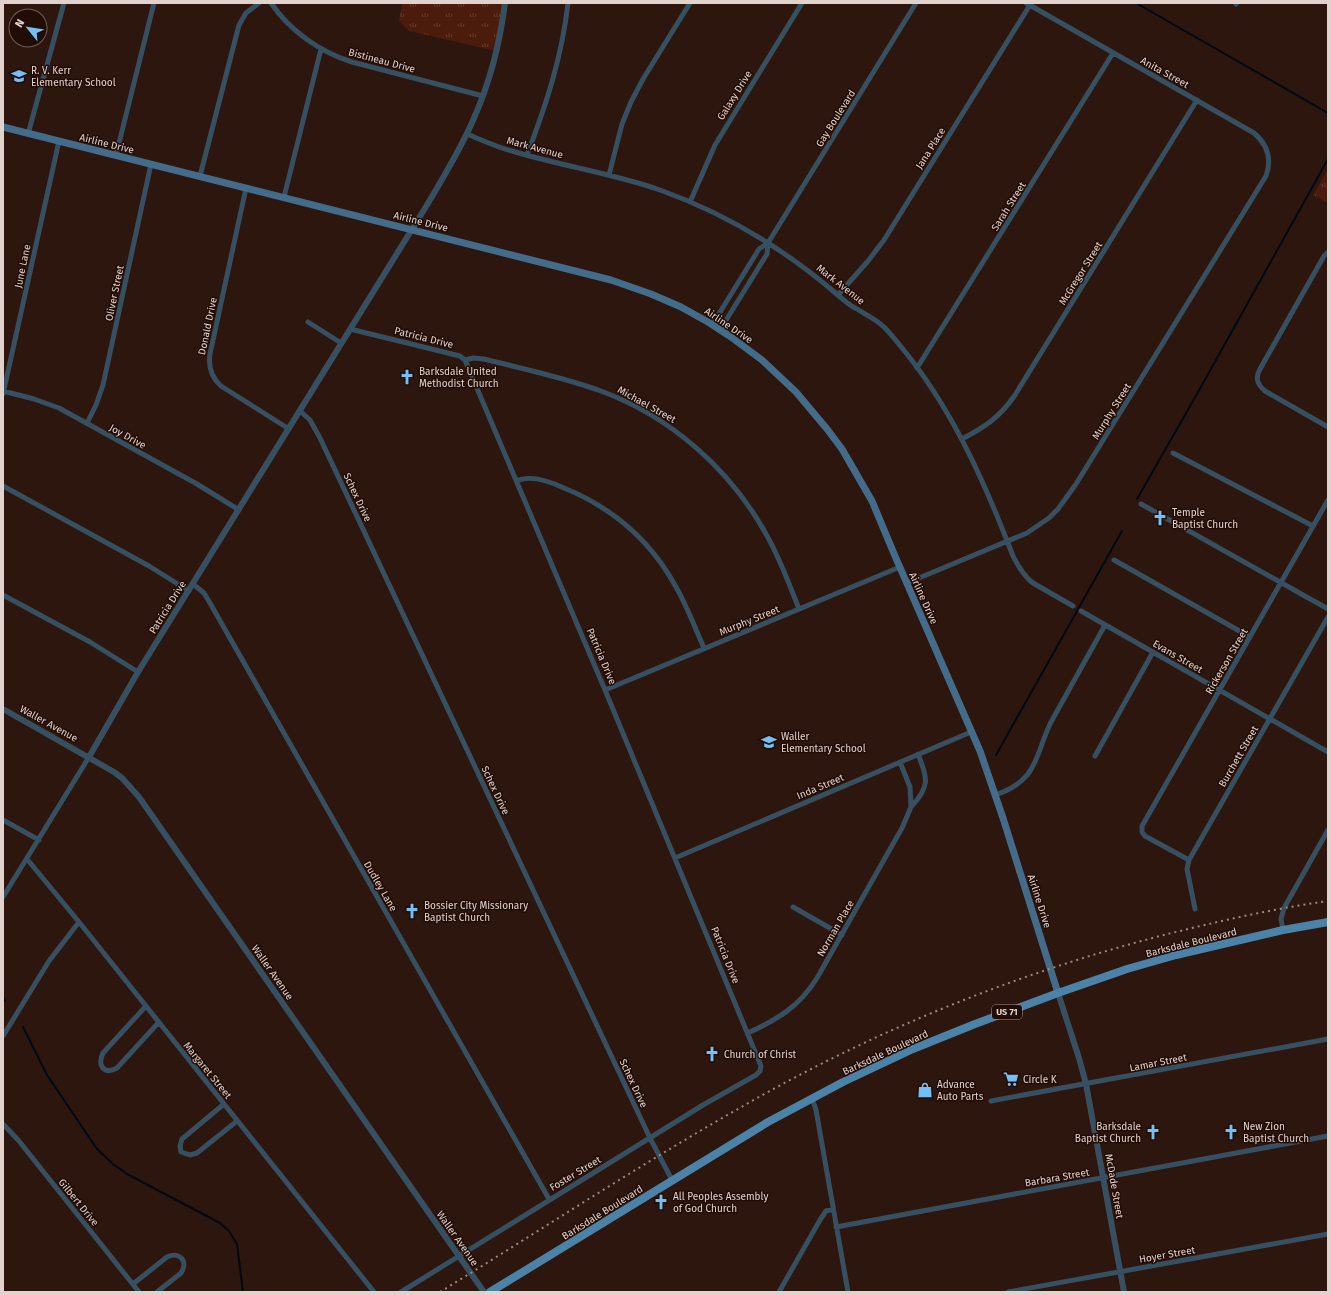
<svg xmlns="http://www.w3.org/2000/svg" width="1331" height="1295" viewBox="0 0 1331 1295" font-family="'Fira Sans',sans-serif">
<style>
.park{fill:url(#park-tufts)}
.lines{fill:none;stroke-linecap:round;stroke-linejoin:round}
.stream{stroke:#000916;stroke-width:2}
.minor{stroke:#365062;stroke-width:5}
.tertiary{stroke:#365062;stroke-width:6}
.secondary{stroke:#426c8a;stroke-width:7}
.primary{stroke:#4b82a8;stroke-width:8}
.rail{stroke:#9c8a83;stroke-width:2;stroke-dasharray:2 4;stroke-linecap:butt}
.labels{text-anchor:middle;stroke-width:3;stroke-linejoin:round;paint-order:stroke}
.shield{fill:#220d06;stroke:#a89791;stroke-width:1}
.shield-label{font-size:9px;font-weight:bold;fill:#e2d2cc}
.street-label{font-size:10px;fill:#e2d2cc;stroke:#220d06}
.poi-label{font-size:10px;fill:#e2d2cc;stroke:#220d06;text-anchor:start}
</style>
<defs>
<pattern id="park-tufts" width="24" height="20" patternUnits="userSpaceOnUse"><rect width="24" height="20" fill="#4b1c0b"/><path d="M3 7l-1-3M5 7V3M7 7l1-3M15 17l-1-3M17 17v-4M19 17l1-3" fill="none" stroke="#653c2d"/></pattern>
</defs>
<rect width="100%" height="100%" fill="#2c160e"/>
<!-- park -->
<path class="park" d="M402 3H503L496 51 409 31 399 21Z
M1328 169V203L1313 195Z"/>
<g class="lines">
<!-- stream -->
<path class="stream" d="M1136 3 1328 113
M1137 499 1197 394 1328 159
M996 755 1122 531
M3 997 5 1001
M23 1027 47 1075 97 1149 113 1164 127 1174 220 1223 229 1231 237 1244 243 1292"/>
<!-- minor -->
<path class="minor" d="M271 3C290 31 320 52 352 62L483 96
M1236 4 1237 3
M28 134 64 3
M467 134C482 140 496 147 512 151 561 166 612 173 660 190 727 214 786 250 839 296 845 301 850 306 857 309 866 315 876 319 884 327 894 337 902 348 910 358 956 417 986 486 1013 556 1018 566 1024 576 1033 583L1073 606
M116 155 154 3
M527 155C546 105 562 57 568 3
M609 175 622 124 631 102 643 79 690 3
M200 176 239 25 246 13 259 3
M246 188 210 354C208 367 211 377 221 386L289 429
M284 197 321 49
M690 202 715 145 802 3
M1328 252 1324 256 1260 369C1255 378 1257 384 1265 391L1328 427
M838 295 868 261 884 240 1030 5
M308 322 341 343
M712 325 759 249 768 243 916 3
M350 329 460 356 465 360 605 690 761 1066 760 1071 756 1075 703 1105 401 1292
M720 330 767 254 768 243
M465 360 473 358 484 359C523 369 563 377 601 391 671 417 730 469 766 534 780 558 789 584 799 609
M917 368 1113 53
M3 391 34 399 59 408 197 484 239 510
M3 394 59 141
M300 411 310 420 320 438 650 1138 672 1180
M87 423 96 405 103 385 151 164
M962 439C985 427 1000 417 1015 395L1197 100
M1173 453 1313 526
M517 481C531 474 551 482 564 488 613 508 651 541 676 587 687 606 695 628 704 648
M3 486 149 566 189 591
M1141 504 1328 609
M1114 560 1250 637
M907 583 1027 533 1049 518 1058 509 1076 484 1266 176C1272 159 1268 145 1254 133L1026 3
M193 584 204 593 210 603 549 1199
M3 595 90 642 138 672
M1081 611 1328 752
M605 690 900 567
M1095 756 1153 652
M995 795C1039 780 1034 757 1051 722L1105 625
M911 807C931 786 927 778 918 754
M3 820 39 840
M675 858 971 732
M27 859 79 922 374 1292
M1189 860 1145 836 1142 832V826L1328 500
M3 897 89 757
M793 907 842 935
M1195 909 1187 869 1189 860 1328 617
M1283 930 1281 919 1284 908 1328 830
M146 1006 103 1053C97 1066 104 1075 117 1068L159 1022
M748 1033C778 1019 799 1007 817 978L902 828 911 807 910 787 900 762
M3 1036 49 961 79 922
M812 1098 816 1110 848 1292
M991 1101 1328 1039
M224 1104 182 1139 180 1146 181 1152 190 1155 197 1153 237 1121
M3 1124 19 1141 139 1292
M836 1227 1328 1136
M133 1284 167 1257C179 1251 189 1261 181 1273L157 1292
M779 1292 820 1220 826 1211 833 1209
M1008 1292 1328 1234"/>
<!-- tertiary -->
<path class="tertiary" d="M3 709 114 772 122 778 139 797 484 1292
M89 757 138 672 427 205C444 176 461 149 474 118 490 82 500 42 505 3
M1058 993 1079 1058 1086 1084 1124 1292"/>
<!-- secondary -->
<path class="secondary" d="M3 127 611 280 651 294 681 307 708 322 731 337 762 360 796 392 827 429 842 449 872 501 895 556 980 751 1003 818 1058 993"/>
<!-- primary -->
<path class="primary" d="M490 1292 768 1122 843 1082 913 1049 975 1024 1058 993 1127 969 1176 955 1283 930 1328 922"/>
<!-- rail -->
<path class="rail" d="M440 1292C549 1225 656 1154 768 1092 891 1024 1023 972 1160 936 1215 922 1271 909 1328 901"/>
</g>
<!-- icons -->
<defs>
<g id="school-bare" transform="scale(1.2)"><path d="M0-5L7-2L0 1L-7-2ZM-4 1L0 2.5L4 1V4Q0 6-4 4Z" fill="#74c0f6" stroke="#220d06" stroke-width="2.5" paint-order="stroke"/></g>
<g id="church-bare" transform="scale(1.2)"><path d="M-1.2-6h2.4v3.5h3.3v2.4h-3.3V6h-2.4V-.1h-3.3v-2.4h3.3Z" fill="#74c0f6" stroke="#220d06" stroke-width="2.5" paint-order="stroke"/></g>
<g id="supermarket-bare" transform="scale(1.2)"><path d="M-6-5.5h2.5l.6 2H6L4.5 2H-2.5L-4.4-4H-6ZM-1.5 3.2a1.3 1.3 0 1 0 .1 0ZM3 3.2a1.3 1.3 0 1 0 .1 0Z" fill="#74c0f6" stroke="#220d06" stroke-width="2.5" paint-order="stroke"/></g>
<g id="shop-bare" transform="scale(1.2)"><path d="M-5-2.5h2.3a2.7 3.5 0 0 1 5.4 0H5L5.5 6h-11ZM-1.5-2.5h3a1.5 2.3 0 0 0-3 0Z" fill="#74c0f6" stroke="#220d06" stroke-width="2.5" paint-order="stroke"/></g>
</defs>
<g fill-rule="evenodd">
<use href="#school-bare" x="19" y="76"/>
<use href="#church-bare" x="407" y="377"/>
<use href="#church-bare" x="1160" y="518"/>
<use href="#school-bare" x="769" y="742"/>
<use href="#church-bare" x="412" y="911"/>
<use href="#church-bare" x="712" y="1054"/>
<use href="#supermarket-bare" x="1011" y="1079"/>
<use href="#shop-bare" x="925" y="1090"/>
<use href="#church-bare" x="1153" y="1132"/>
<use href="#church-bare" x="1231" y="1132"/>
<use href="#church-bare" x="661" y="1202"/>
</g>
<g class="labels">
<!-- shield labels -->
<rect class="shield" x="992" y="1005" width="30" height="14" rx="3"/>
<g class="shield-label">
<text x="1007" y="1015">US 71</text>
</g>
<!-- street labels -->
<g class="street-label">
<text transform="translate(382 60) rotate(15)" y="4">Bistineau Drive</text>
<text transform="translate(1165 72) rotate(29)" y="4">Anita Street</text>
<text transform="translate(734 95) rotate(-58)" y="4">Galaxy Drive</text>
<text transform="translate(835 118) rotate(-58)" y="4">Gay Boulevard</text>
<text transform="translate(107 143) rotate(14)" y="4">Airline Drive</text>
<text transform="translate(535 147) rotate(15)" y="4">Mark Avenue</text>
<text transform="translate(930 148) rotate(-58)" y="4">Jana Place</text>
<text transform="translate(1008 206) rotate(-58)" y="4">Sarah Street</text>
<text transform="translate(421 221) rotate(14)" y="4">Airline Drive</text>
<text transform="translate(22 266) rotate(-78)" y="4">June Lane</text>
<text transform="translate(1080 273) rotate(-58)" y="4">McGregor Street</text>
<text transform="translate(841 284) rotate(38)" y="4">Mark Avenue</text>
<text transform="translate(114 293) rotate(-78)" y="4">Oliver Street</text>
<text transform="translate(729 325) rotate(34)" y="4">Airline Drive</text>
<text transform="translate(207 326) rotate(-78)" y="4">Donald Drive</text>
<text transform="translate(424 337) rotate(14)" y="4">Patricia Drive</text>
<text transform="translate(647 404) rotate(29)" y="4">Michael Street</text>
<text transform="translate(1111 411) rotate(-58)" y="4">Murphy Street</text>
<text transform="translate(128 436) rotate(29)" y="4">Joy Drive</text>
<text transform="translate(358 497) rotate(65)" y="4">Schex Drive</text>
<text transform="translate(924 598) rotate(66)" y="4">Airline Drive</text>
<text transform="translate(167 607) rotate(-58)" y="4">Patricia Drive</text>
<text transform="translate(749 620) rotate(-22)" y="4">Murphy Street</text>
<text transform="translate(602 656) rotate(67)" y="4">Patricia Drive</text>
<text transform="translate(1178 656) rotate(30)" y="4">Evans Street</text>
<text transform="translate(1226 661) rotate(-60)" y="4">Rickerson Street</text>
<text transform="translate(49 723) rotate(29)" y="4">Waller Avenue</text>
<text transform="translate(1238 756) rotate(-60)" y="4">Burchett Street</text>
<text transform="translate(820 786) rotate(-23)" y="4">Inda Street</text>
<text transform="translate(496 790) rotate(65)" y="4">Schex Drive</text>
<text transform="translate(381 886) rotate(60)" y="4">Dudley Lane</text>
<text transform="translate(1040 901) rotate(72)" y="4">Airline Drive</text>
<text transform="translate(835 928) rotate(-60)" y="4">Norman Place</text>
<text transform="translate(1191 942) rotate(-14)" y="4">Barksdale Boulevard</text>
<text transform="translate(726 955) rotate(68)" y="4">Patricia Drive</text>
<text transform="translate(273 972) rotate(55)" y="4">Waller Avenue</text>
<text transform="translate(885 1052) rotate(-25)" y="4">Barksdale Boulevard</text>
<text transform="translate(1158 1062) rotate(-11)" y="4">Lamar Street</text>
<text transform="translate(208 1070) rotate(51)" y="4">Margaret Street</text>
<text transform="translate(634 1083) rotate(65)" y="4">Schex Drive</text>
<text transform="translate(575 1173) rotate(-31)" y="4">Foster Street</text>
<text transform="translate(1057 1177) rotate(-10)" y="4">Barbara Street</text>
<text transform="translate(1115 1186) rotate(80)" y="4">McDade Street</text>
<text transform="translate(79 1202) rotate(51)" y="4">Gilbert Drive</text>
<text transform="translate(602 1212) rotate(-32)" y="4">Barksdale Boulevard</text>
<text transform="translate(458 1238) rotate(55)" y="4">Waller Avenue</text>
<text transform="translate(1167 1254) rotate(-10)" y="4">Hoyer Street</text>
</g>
<!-- poi labels -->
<g class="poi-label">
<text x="31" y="74">R. V. Kerr<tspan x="31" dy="12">Elementary School</tspan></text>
<text x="419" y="375">Barksdale United<tspan x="419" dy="12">Methodist Church</tspan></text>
<text x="1172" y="516">Temple<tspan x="1172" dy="12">Baptist Church</tspan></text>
<text x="781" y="740">Waller<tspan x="781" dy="12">Elementary School</tspan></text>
<text x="424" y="909">Bossier City Missionary<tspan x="424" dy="12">Baptist Church</tspan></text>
<text x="724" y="1058">Church of Christ</text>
<text x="1023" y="1083">Circle K</text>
<text x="937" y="1088">Advance<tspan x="937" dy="12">Auto Parts</tspan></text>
<text x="1141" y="1130" text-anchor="end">Barksdale<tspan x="1141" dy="12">Baptist Church</tspan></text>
<text x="1243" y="1130">New Zion<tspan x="1243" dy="12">Baptist Church</tspan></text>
<text x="673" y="1200">All Peoples Assembly<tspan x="673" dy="12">of God Church</tspan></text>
</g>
</g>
<!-- border -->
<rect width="1331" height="1295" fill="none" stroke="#e2d2cc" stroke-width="8"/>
<!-- north arrow -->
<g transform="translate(28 28) rotate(300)"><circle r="19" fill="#220d06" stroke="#6f5c55"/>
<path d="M0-3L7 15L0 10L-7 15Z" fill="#74c0f6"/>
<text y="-6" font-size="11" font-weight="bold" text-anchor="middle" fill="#e2d2cc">N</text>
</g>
</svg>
